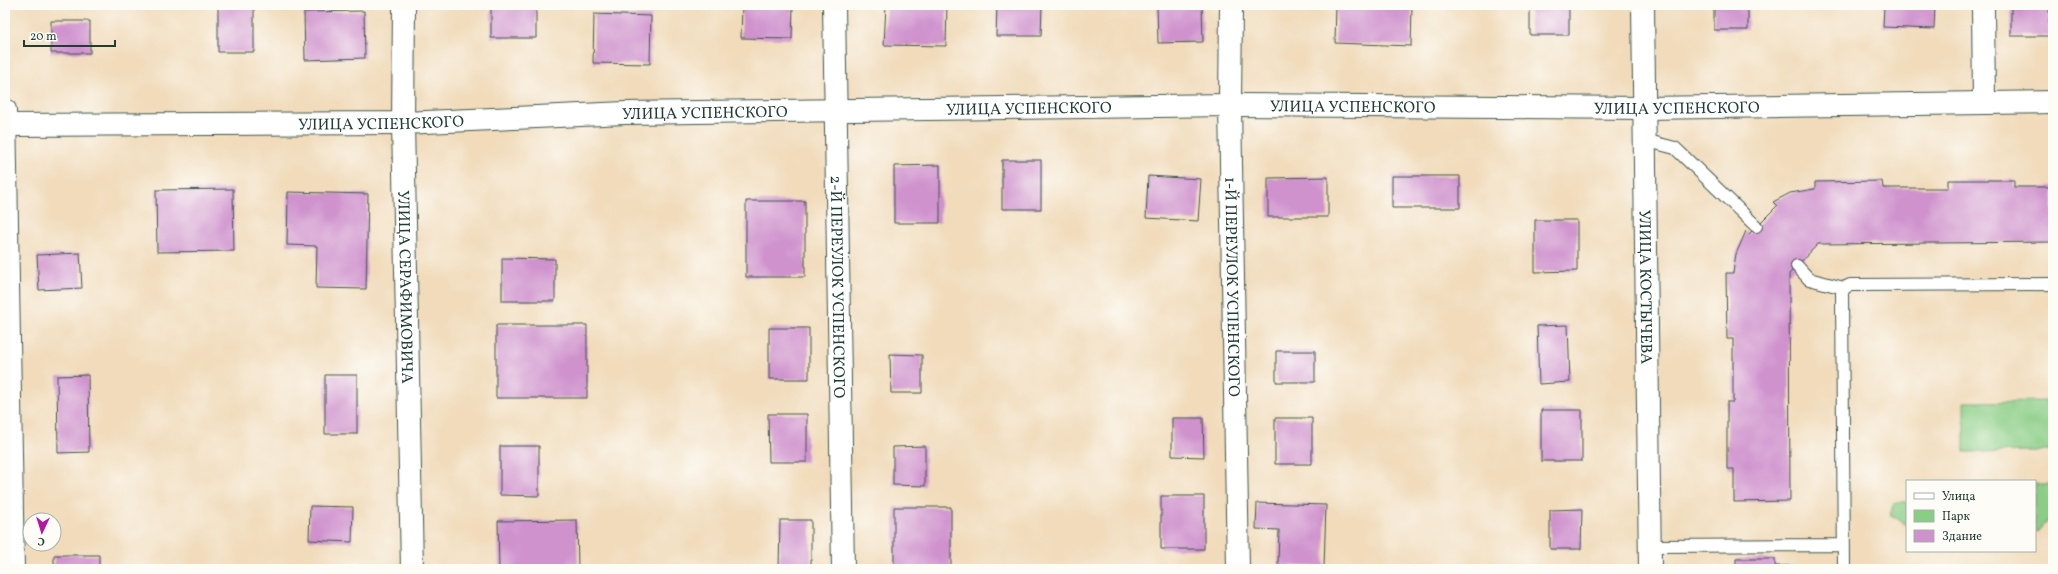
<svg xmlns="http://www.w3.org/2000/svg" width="2058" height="574" viewBox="0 0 2058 574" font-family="Vollkorn,serif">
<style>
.green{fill:#8acd85;stroke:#54855c}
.building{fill:#cf92cd}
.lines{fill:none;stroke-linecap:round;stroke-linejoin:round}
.service-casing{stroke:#3e5548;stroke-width:14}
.minor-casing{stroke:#3e5548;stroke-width:24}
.service{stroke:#fff;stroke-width:12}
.minor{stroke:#fff;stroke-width:22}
.labels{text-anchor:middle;stroke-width:3;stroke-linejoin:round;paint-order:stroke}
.street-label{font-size:16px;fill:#1f3d34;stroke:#fdfcf7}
</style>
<rect width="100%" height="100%" fill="#fdfcf7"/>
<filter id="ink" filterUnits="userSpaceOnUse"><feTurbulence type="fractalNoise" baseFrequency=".025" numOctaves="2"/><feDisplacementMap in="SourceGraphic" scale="8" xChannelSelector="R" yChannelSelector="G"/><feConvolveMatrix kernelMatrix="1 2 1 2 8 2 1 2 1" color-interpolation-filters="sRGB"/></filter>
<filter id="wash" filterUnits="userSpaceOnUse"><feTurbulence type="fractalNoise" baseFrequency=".012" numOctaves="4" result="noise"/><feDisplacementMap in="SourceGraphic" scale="16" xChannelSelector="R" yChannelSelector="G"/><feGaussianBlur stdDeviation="0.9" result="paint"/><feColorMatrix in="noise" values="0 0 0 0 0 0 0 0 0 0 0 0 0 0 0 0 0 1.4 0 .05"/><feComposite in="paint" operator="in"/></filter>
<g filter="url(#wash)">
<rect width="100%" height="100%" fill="#f1dbbb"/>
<!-- green -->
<path class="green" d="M2051 401V451L1964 452V402Z
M2035 484H2053V514L2039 530 2035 532Z
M1895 502H1907V525L1889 514Z"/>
<g id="blocks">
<!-- building -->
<path class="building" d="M491 5H536V38H491Z
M742 5H793L792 39 741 38Z
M886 5H947L946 46 884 45Z
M997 5H1042L1041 36H996Z
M1157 5H1202L1203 42 1158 43Z
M1336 5H1412L1411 46 1335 43Z
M1530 5H1569V35H1530Z
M1714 5H1748V30H1714Z
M1884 5H1935L1934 29 1883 27Z
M2011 5H2049V36H2011Z
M218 7H254V52H218Z
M364 11 365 58 305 60 304 12Z
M594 14 651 16 650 64 593 63Z
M51 21H90V53H51Z
M1002 160H1041V209H1002Z
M940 165V223H894V166Z
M1148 176 1201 179 1198 221 1146 218Z
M1392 176H1460V208H1392Z
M1328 177V217H1268V178Z
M1948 180H2014V187H2053V242L1818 244 1789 274 1790 501 1734 502V469H1727V402H1733V339H1727L1726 273H1733L1736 254 1746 231 1749 234 1777 206 1773 202 1790 193 1815 189V182L1882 181 1883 188H1948Z
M233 189 234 251 157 252 156 190Z
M288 192 368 194 366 289 316 288 317 246 287 245Z
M746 201H805V277H746Z
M1535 220H1577V271L1535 272Z
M80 253 82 288 39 290 37 255Z
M502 258 555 259V301H502Z
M496 325H587V398H496Z
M1568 325 1570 382 1539 384 1537 326Z
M769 328H809V379H769Z
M1276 351H1315V382H1276Z
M890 354 922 355V393H891Z
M88 375 89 452 58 453 57 376Z
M325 375H357V434H325Z
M1541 410H1582V461H1541Z
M768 414H807V462H769Z
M1172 418H1203L1204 457 1172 456Z
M1275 418H1312V464H1275Z
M500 446H539V496L500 495Z
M925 446V486L893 485V447Z
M1161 496H1204V549H1161Z
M1257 503 1326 505 1324 567 1278 565 1279 530 1256 529Z
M310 506 353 507 352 542 309 540Z
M894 507H951V569H894Z
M1582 509 1581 549H1550V510Z
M577 520 578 569H499L498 521Z
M780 520H811V569H779Z
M54 555H99V569H54Z
M1736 559H1775V566L1831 565V569H1736Z"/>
</g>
</g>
<g filter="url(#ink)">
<use href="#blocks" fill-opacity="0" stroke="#3e5548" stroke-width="1"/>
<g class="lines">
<!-- service casing -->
<g class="service-casing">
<path id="service" d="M1644 140 1675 148 1756 226
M1797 266 1809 279 1844 288
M1650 546 1844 545
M1844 569 1842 293 1844 288 1850 285 2053 284"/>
</g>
<!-- minor casing -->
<g class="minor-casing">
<g id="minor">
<path id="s1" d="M404 5 403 123 412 569"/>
<path id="s2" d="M834 5 843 569"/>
<path id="s3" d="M1231 5 1230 105 1238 569"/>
<path id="s4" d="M1643 5 1650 569"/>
<path d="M1983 5 1984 103"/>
<path d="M5 110 13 569"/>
<path id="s5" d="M5 125 403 123 625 113 1230 105 1644 108 2053 102"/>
</g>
</g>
<!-- service -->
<use href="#service" class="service"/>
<!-- minor -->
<use href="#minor" class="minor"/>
</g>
</g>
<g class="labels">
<!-- street labels -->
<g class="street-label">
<text dy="6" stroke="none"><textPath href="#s5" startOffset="1348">УЛИЦА УСПЕНСКОГО</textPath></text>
<text dy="6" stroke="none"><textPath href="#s5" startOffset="1672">УЛИЦА УСПЕНСКОГО</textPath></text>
<text dy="6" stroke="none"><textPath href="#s5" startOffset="1024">УЛИЦА УСПЕНСКОГО</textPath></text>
<text dy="6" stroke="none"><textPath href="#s5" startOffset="700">УЛИЦА УСПЕНСКОГО</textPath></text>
<text dy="6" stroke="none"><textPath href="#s5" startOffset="376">УЛИЦА УСПЕНСКОГО</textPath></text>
<text dy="6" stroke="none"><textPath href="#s1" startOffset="282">УЛИЦА СЕРАФИМОВИЧА</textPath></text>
<text dy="6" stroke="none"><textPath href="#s2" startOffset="282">2-Й ПЕРЕУЛОК УСПЕНСКОГО</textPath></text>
<text dy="6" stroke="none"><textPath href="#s3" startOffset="282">1-Й ПЕРЕУЛОК УСПЕНСКОГО</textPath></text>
<text dy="6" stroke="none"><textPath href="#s4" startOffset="282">УЛИЦА КОСТЫЧЕВА</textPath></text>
</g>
</g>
<!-- margin -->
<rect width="2058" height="574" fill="none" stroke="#fdfcf7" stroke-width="20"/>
<!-- legend -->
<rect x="1906" y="480" width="130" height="72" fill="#fdfcf7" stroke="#a4b0a9"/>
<rect x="1914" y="493" width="20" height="6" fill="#ffffff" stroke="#a4b0a9"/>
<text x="1942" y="500" font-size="12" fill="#1f3d34">Улица</text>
<rect x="1914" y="510" width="20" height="12" fill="#8acd85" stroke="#a4b0a9"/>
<text x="1942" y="520" font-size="12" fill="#1f3d34">Парк</text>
<rect x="1914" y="530" width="20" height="12" fill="#cf92cd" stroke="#a4b0a9"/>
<text x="1942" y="540" font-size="12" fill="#1f3d34">Здание</text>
<!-- north arrow -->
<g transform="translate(42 532) rotate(184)"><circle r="19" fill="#fdfcf7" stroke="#a4b0a9"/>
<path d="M0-3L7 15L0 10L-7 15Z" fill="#b5179e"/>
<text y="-6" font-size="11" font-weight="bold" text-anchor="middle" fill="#1f3d34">С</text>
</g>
<!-- scale -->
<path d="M24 40v6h91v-6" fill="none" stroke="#1f3d34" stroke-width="2"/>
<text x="30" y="40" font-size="12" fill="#1f3d34" stroke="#fdfcf7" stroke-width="3" paint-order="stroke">20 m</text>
</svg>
